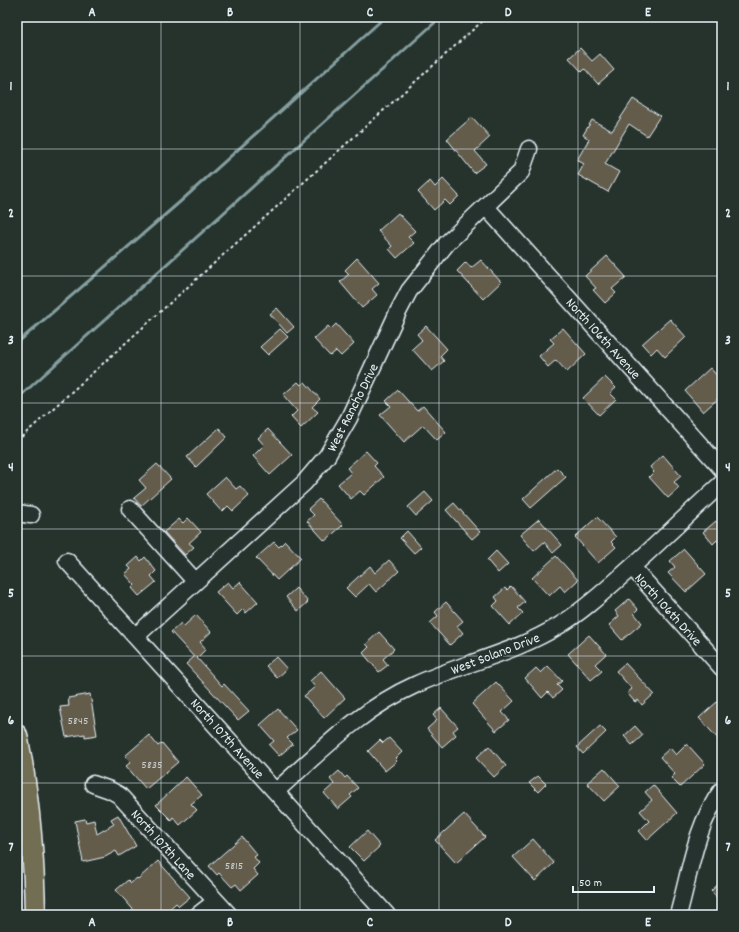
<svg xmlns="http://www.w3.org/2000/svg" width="739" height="932" viewBox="0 0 739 932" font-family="Dekko,sans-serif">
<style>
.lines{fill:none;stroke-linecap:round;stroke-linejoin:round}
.stream{stroke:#859fa0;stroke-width:3}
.building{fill:#635c4b;stroke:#e8f1f8}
.minor-casing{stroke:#e8f1f8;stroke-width:19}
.major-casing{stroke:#e8f1f8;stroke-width:23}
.path{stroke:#e8f1f8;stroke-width:2;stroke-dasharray:3 3;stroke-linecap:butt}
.minor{stroke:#26332d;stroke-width:16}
.major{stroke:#726e52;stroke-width:20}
.grid{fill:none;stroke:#e8f1f8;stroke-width:1;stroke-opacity:0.55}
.labels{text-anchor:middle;stroke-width:3;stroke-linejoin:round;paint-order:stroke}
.number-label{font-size:12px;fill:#c7cccd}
.street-label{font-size:14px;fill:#e8f1f8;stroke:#26332d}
.neatline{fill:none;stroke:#e8f1f8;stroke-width:1.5}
.grid-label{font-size:13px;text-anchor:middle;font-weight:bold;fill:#e8f1f8}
</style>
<rect width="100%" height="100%" fill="#26332d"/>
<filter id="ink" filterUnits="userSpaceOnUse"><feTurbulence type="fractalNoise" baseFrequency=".025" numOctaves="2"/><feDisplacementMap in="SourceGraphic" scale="8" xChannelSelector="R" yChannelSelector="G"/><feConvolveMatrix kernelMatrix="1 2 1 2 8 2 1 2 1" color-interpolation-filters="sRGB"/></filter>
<g filter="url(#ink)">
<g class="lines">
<!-- stream -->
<path class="stream" d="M17 343 181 201 385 17
M17 399 441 17"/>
</g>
<!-- building -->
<path class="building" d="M580 48 592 61 600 54 614 70 598 84 585 69 582 72 569 58Z
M633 99 660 116 647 136 629 124 605 164 619 172 608 192 578 175 584 164 577 160 589 139 583 135 592 120 612 131Z
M472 117 490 137 475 151 486 164 474 173 447 139Z
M443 179 459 196 450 205 445 200 434 210 418 192 430 181 435 187Z
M398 213 415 231 408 237 414 243 397 258 389 249 392 246 378 231Z
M607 256 626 277 612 289 616 293 605 303 593 290 596 288 585 276Z
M357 258 379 283 372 289 377 295 362 308 340 282 349 274 345 270Z
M481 260 501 282 483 299 457 271 466 262 471 268Z
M277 308 294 327 287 333 270 314Z
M670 319 686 337 665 357 657 348 651 354 642 344Z
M336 324 354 344 341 356 336 351 330 356 314 339 328 326 331 329Z
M426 326 447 349 440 356 444 361 432 371 412 349 422 340 417 334Z
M563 328 586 354 567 372 556 360 548 367 539 356 554 343 550 339Z
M280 329 288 337 268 355 260 347Z
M710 368 722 381V395L703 412 685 391Z
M605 377 616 388 610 393 616 399 599 415 583 398Z
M298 382 301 385 305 382 320 399 312 407 318 412 301 428 291 417 297 411 283 395Z
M398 390 417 411 423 406 446 432 437 440 423 425 404 442 380 415 391 406 386 401Z
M219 428 227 437 196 467 187 457Z
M268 429 292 455 270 475 253 456 264 445 258 438Z
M366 451 377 463 374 466 384 477 364 495 360 491 351 499 338 484 351 473 347 468Z
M663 455 681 476 674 482 679 488 668 498 649 477 654 472 650 467Z
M157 464 171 479 141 506 134 498 146 488 139 480Z
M557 468 566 477 531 508 523 499Z
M225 477 236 489 240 486 249 496 233 511 228 506 222 512 206 494Z
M425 492 433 501 416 516 408 507Z
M319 499 343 525 325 541 307 521 314 515 308 509Z
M454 503 480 532 472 539 446 510Z
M597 517 616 537 611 542 616 547 598 563 575 537Z
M188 518 201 532 189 543 194 547 185 555 164 532 179 519 183 523Z
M539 519 562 545 553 553 544 542 534 551 520 535Z
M716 521 722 528V546L717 540 713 544 703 532Z
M407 531 421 547 414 553 400 538Z
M285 541 301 558 277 580 256 558 274 542 279 547Z
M684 549 706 574 686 592 668 573 675 567 670 561Z
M496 551 508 564 498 573 487 560Z
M556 556 578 580 565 592 560 586 549 596 532 578Z
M138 557 141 561 145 557 156 571 151 576 156 582 139 596 132 588 135 585 125 574 131 569 128 566Z
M389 560 399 571 376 592 369 584 355 597 346 588 370 566 375 573Z
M228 582 233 588 240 582 258 602 246 613 243 609 237 615 216 592Z
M511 586 525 602 518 608 523 613 510 625 493 606 498 601 495 597 505 588 507 590Z
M296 588 308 602 298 611 286 597Z
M629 599 638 609 634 613 642 623 622 640 609 625 619 616 615 611Z
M446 602 463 621 457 626 463 633 450 645 430 623 438 616 435 612Z
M196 615 211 632 200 642 206 649 197 658 222 686 224 684 249 711 238 720 186 664 194 657 171 632 181 623 184 626Z
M379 632 394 649 383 659 388 665 379 672 363 653 369 647 366 644Z
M589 635 606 654 595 664 602 671 591 680 568 654Z
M276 657 287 669 277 678 266 666Z
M625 663 654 694 642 705 638 700 635 702 627 693 632 689 616 671Z
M548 666 562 681 557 685 562 690 553 698 548 692 542 698 525 678 536 668 541 673Z
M321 671 345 698 324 718 304 696 315 687 310 681Z
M496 682 514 701 502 712 509 720 496 731 472 704Z
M90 694 97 735 85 737V734L66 737 60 707 69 706 68 698Z
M717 702 722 707V743L699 718Z
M441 708 458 727 453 731 456 735 442 747 427 729 437 720 433 715Z
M278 709 297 730 287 738 293 744 279 756 269 745 274 741 260 725Z
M600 726 606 732 583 754 577 747Z
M635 726 643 735 632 745 624 736Z
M149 735 158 746 162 743 178 762 146 789 126 766 131 762 125 756Z
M389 738 402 752 395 759 397 761 385 771 368 751 380 740 383 743Z
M687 744 705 764 680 787 671 778 675 774 660 757 670 748 676 755Z
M489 746 506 766 494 777 476 758Z
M604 768 620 786 604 801 587 783Z
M339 771 345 778 347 776 358 788 350 795 352 797 338 809 324 793 334 784 330 779Z
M538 776 546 784 538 792 529 783Z
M186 777 202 795 191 804 197 810 180 825 173 817 171 820 156 805Z
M653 785 677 813 647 840 639 831 649 821 640 811 652 800 645 792Z
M464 814 485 837 456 863 435 840Z
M118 815 136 846 119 856 116 851 105 857 83 862 75 821 85 819 86 822 94 820 97 834 114 824 111 819Z
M367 831 380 846 364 861 350 847Z
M242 837 257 855 254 857 259 863 253 869 258 875 241 890 236 884 232 887 219 873 217 875 209 866Z
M533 839 554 863 535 881 513 857Z
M158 861 190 897 179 906 176 903 163 915H138L116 890 128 880 131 883 137 878 138 879Z
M722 881V903L711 891Z"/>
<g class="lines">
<!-- minor casing -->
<g class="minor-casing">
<path id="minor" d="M486 207 722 469
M130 509 195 581
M17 513 31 515
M67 561 387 915
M632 567 722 668
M136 636 304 483 327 456 349 418 398 312 409 291 447 243 521 172 529 149
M93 784 110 790 119 795 229 915
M276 791C320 752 361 709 415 685 463 663 515 653 560 625 581 612 599 596 617 580 653 549 687 515 722 483
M198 915 216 901
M678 915C690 873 695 826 722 790"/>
</g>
<!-- major casing -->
<g class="major-casing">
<path id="major" d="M17 735C29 794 34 855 35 915"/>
</g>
<!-- path -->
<path class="path" d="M17 441 487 17"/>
<!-- minor -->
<use href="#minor" class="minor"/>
<!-- major -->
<use href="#major" class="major"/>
</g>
</g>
<!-- grid -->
<path class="grid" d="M161 17V915M300 17V915M439 17V915M578 17V915M17 149H722M17 276H722M17 403H722M17 529H722M17 656H722M17 783H722"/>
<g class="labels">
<!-- number labels -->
<g class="number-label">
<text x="78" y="724">5845</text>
<text x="152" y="768">5835</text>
<text x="234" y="869">5815</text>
</g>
<!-- street labels -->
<g class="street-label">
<text transform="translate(604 338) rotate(48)" y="5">North 106th Avenue</text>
<text transform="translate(352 407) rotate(-63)" y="5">West Rancho Drive</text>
<text transform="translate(669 609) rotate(48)" y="5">North 106th Drive</text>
<text transform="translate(495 653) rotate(-21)" y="5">West Solano Drive</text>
<text transform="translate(228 738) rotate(48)" y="5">North 107th Avenue</text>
<text transform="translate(164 844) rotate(48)" y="5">North 107th Lane</text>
</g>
</g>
<!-- margin -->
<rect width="739" height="932" fill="none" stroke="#26332d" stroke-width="44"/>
<!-- scale -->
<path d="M573 886v6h81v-6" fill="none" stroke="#e8f1f8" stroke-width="2"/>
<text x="579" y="886" font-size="12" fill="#e8f1f8" stroke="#26332d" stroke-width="3" paint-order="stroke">50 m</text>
<rect x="22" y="22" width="695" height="888" class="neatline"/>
<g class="grid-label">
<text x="92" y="16">A</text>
<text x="230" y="16">B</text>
<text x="370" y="16">C</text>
<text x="508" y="16">D</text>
<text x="648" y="16">E</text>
<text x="11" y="90">1</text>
<text x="728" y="90">1</text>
<text x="11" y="217">2</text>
<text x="728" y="217">2</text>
<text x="11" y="344">3</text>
<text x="728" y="344">3</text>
<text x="11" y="471">4</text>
<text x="728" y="471">4</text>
<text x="11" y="597">5</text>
<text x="728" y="597">5</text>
<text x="11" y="724">6</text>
<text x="728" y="724">6</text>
<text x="11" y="851">7</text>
<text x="728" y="851">7</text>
<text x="92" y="926">A</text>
<text x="230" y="926">B</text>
<text x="370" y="926">C</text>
<text x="508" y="926">D</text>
<text x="648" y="926">E</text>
</g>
</svg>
